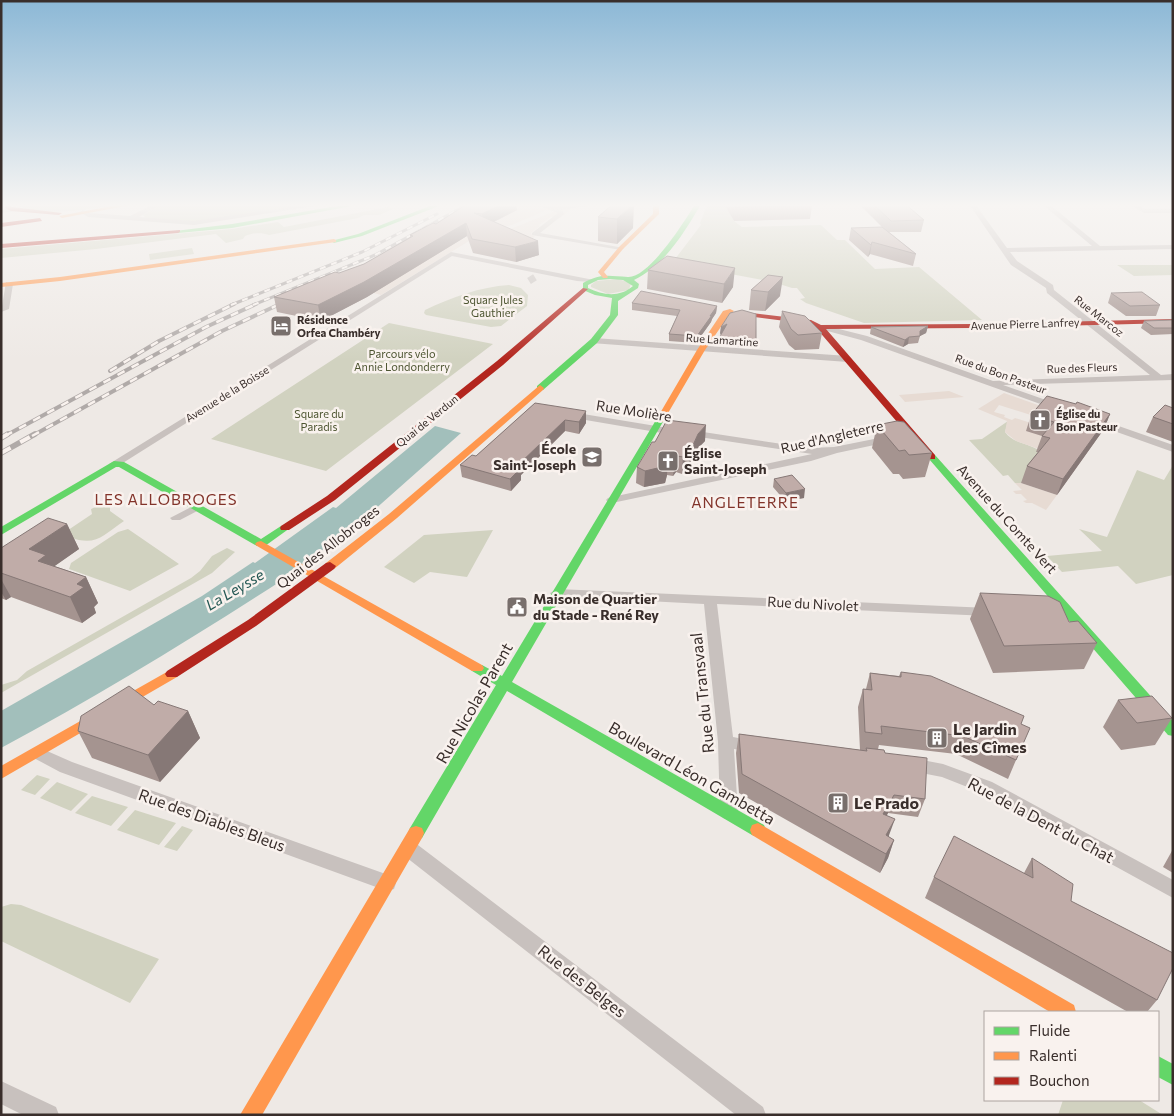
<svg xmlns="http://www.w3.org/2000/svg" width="1174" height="1116" viewBox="0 0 1174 1116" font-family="Commissioner,sans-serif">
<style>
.green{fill:#d1d2c0}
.plaza{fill:#e7dbd3}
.water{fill:#a2bfbb}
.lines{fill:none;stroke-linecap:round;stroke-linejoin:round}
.street-tunnel{stroke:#cac4c0;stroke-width:7;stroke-dasharray:7 4;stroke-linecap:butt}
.street{fill:#c8c1be;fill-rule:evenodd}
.fast{fill:#63d668;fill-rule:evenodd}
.slow{fill:#ff974d;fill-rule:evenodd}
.jam{fill:#b3261e;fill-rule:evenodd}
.rail-far2-casing{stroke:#b0aaa8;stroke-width:3}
.rail-far1-casing{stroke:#b0aaa8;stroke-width:4}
.rail-casing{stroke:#b0aaa8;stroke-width:5.5}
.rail-far2{stroke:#f9f2ee;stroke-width:2;stroke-dasharray:6;stroke-linecap:butt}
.rail-far1{stroke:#f9f2ee;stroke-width:2.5;stroke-dasharray:8;stroke-linecap:butt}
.rail{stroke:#f9f2ee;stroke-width:4;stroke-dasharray:11;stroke-linecap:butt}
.wall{fill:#a59490}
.shaded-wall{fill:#867876}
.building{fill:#c0aca8;stroke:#867876}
.labels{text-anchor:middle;stroke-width:5;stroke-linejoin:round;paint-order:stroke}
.far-park-label{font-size:11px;fill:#4d5531;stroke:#f9f2ee}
.far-street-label{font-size:11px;fill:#392e2b;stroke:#f9f2ee}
.far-poi-label{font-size:11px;font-weight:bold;fill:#392e2b;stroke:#f9f2ee;text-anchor:start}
.street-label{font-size:14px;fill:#392e2b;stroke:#f9f2ee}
.poi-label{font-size:14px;font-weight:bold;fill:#392e2b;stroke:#f9f2ee;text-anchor:start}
.neighbourhood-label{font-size:15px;letter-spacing:1px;fill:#82332a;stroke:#f9f2ee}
.water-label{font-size:15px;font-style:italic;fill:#245854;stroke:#f9f2ee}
.near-street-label{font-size:16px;fill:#392e2b;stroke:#f9f2ee}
.near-poi-label{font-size:16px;font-weight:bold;fill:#392e2b;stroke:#f9f2ee;text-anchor:start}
</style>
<rect width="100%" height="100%" fill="#eee9e5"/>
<!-- green -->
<path class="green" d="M15 204H123C95 208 39 219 15 204Z
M162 204H321L198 222 146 218 143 215Z
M710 204H724L734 221 742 227 821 225 837 240H845L875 269 919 267 982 320 864 323 806 303 800 299 805 298 797 288H792L773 282 672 263 701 225 700 223 706 208Z
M388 207 393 209 379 215H364L358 218 269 235C261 232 253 233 245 236L243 239 226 243 216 234 96 249 1 258V249L232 229 278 222 284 227Z
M192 248 194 254 150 260 149 254Z
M1117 265H1173V275L1134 276Z
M618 279 631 283 629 290 608 294 591 287V285L596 281Z
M509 285 521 288 528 295 527 306 501 326 491 327 426 315 424 313 425 310C452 297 480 287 509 285Z
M389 323 493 344 326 471 211 439Z
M1008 421 1005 432C1014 445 1033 443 1044 454L1021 483H1015L1008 475 1003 476 969 440 982 439Z
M1173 465V575L1136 584 1118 566 1062 572 1047 556 1102 551 1079 529 1107 537 1137 470 1164 480Z
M105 503 117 504 110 507V511L124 521C102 536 96 547 69 537L19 563 92 514 91 509Z
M128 529 179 564 130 591 69 569 71 563 118 532Z
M493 530 467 577 430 572 414 583 384 567 424 535Z
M227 548 235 552 212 573 1 693V685L17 680 27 671 191 578 200 571 212 556Z
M37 775 50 779 35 795 21 790Z
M57 782 88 794 71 811 40 798Z
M92 796 128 807 111 826 75 813Z
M135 810 176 823 159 845 117 830Z
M182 826 193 830 177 851 164 847Z
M11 904 21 905 159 959 130 1003 1 941V907Z
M1063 1100H1139L1163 1115H1058Z"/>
<!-- plaza -->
<path class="plaza" d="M524 204H566L576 208H573L560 218 551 217 539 225 540 226 531 233 532 235 535 236 533 238 498 234 555 211 549 209 512 225 487 230 381 295 370 292Z
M949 391 964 397 905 402 899 395Z
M1004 393 1072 417H1037L999 405 994 412 1005 415 1004 417 1012 420 1015 418 1047 428 1039 449 1016 441 1005 432 1007 421 978 409Z
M1015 483H1021L1057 495 1046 510 1032 503H1026L1023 501 1027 500 1021 494H1016L1013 491 1022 490Z"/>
<!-- water -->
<path class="water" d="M435 426 461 433 355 527 287 575 284 579C191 639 98 696 1 748V711L202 596 253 562 255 563 333 507 336 508Z"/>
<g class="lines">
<!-- street-tunnel -->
<path class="street-tunnel" d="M529 281 537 276"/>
<!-- street -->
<path class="street" d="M154 204H162L139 217 194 221 311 204H328L194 225 88 217 80 212 83 210 89 213 130 216Z
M534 204 557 207 598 204 562 210 564 214 540 233 624 248 621 250 532 235V233L558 213Z
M969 204H975L1007 248 1092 246 1042 204H1049L1100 246 1173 245V249L1010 252 1017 261 1053 285 1054 290 1161 375 1173 374V380L1003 385 1060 405V409L1057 410 861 340 820 329V325H823L867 336 993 381 1150 375 1047 293 1046 288 1011 265Z
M1129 204H1137L1145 209H1172L1173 213H1144Z
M1 209 22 208 25 210 1 213Z
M451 252 594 280 590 282 577 281 452 256 118 466H110L109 464Z
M6 282 13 284 9 309 1 312Z
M594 338 848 356 852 359 848 362 591 343 590 341Z
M571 412 662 427 667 430 662 433 568 417 566 415Z
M1090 416 1173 445V452L1086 421 1085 419Z
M690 430 809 448 834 447 889 436 894 439 893 441 837 453 811 461 612 503 608 502 606 500 608 498 612 497 812 454 686 435V431Z
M197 504 203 507 201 509 180 520H172L170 518Z
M557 589 989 608 994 609 996 612 994 615 989 616 717 604 733 737 759 742 761 746 759 750 753 752 734 749 738 813 735 818 729 820 723 818 720 813 718 742 704 604 552 596 550 593Z
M38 747 72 762 394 877 396 883 394 889 387 891 60 772 32 757 30 753 32 749Z
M912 758 943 764 992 782 1173 880V898L980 792 942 777 906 770 904 765 906 760Z
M408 840 414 842 763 1107 766 1115H736L402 854 399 848 402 842Z
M1 1081 56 1107 59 1115H23L1 1104Z"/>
<!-- fast -->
<path class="fast" d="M349 204H363L232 228 178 233 175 231 232 224Z
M435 204H444L362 236 334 243 331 241 358 234Z
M695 204H701C684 233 665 265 634 280L639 284 638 288 618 301V315L597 343 543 390H537V386L591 339 610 315 612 298 595 295 583 290V283C601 273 609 276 628 277 649 278 685 221 695 204ZM610 279 623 280 633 286C619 298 603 295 588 288V285L598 280Z
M660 417 664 420 512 682 764 825 766 830 764 835 758 837 752 835 507 691 422 838 416 840 410 838 408 833 410 828 496 685 472 671 470 668 472 665H482L502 676 656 420Z
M932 454 935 455 1173 721V736L1168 735 929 459V455Z
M114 461 124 462 261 539 281 526 285 525 290 528 265 546H257L119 467H116L1 535V527Z
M1158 1056 1173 1064V1085L1158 1077Z"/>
<!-- slow -->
<path class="slow" d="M122 204H136L62 218 59 216Z
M653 204H659V214L623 249 604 272 608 277 607 278H603L598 272 619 247 653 214Z
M334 239 336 240V242L60 281 1 287V283L60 277Z
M730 309 734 311 729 315 705 350 664 420 663 422H657L656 420 697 350 723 311Z
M540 385 544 388 543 390 397 518 334 569H326L324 566 326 563 389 514Z
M261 541 482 665 484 668 482 671H472L257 546 255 544 257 542Z
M172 669 177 671 179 674 177 677 1 779V766Z
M758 823 1074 1005 1076 1012H1050L752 835 750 830 752 825Z
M416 826 422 828 424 833 422 838 262 1115H240L410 828Z"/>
<!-- jam -->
<path class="jam" d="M5 204H11L10 206 12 207 62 213 59 215 11 211 5 208Z
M40 218 42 221 1 227V223Z
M180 230V232L178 233 1 248V244Z
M583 288 588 289 503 365 335 500 289 530H281L280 528 281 526 327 496 497 361Z
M744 312 811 320 821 325 972 324 1173 319V323L972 328 826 329 935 455V459H929L817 329 809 324 747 316H744Z
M330 562 336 566 334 569 256 626 177 677H167L165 674 167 671 248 620 326 563Z"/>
<!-- rail-far2 casing -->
<g class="rail-far2-casing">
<path id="rail-far2" d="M231 305 362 252 437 214
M253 305 375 255 468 204
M277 305 288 300"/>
</g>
<!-- rail-far1 casing -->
<g class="rail-far1-casing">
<path id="rail-far1" d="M110 371 159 341 234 304
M5 436 206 327 256 304
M32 436 222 331 280 304"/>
</g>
<!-- rail casing -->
<g class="rail-casing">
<path id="rail" d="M1 438 8 434
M1 453 35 434"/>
</g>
<!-- rail-far2 -->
<use href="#rail-far2" class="rail-far2"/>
<!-- rail-far1 -->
<use href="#rail-far1" class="rail-far1"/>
<!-- rail -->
<use href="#rail" class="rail"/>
</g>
<!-- wall -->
<path class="wall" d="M467 204 517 210 494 222 539 255 516 262 473 253 467 236 367 297 321 321 277 312 274 297 364 264 410 237V235L436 224Z
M613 204 633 228 617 244 598 241V217Z
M724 204H811L812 206 810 219 734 221Z
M862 204H905L924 220 921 232H889L916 254 913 266 870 254 868 257 849 240 851 228 882 227 861 206Z
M667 256 733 287 722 303 647 289 648 270Z
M768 275 780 296 765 311 749 310 751 290Z
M1111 293 1160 305 1156 316H1126L1108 303Z
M632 303 717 306 716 313 712 319 711 322 696 343 669 341V334L677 316 632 310Z
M782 311 822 333 819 349 795 350 789 345 779 327Z
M1173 320V334L1151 335 1141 328 1144 321Z
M928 326 926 333 920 336 918 343 908 344 903 347 870 334 871 327Z
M721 327 756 340V348L718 345 719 338 722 333 720 334Z
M535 403 586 423 579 434 565 431 521 475V480L511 491 462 477 460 465 476 456Z
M1173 408V442L1146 432 1153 417Z
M1110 414 1104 429 1057 495 1021 483 1027 466 1038 452H1036L1042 436 1026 431 1031 415Z
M877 425 932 453 925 477 903 479 899 474H893L872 448Z
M705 441 696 450 688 470H684L682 474 676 472 673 476 667 475 665 483 644 487 636 483 637 467 655 442Z
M774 479 804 498 785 501 773 487Z
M67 524 79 549 54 566 86 577 98 603 94 607 96 613 82 623 11 597 6 600 1 598V548Z
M980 593 1069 622 1097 643 1084 669 993 673 970 619Z
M901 672 1021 724 1016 760 1008 779 956 754 879 745 878 749 885 753 925 799 918 817 888 813 887 815 889 837 894 840 888 858 880 873 739 793 736 753 739 734 860 750 858 707 863 689H866L870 673 899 676Z
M1118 700 1172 718 1155 745 1121 750 1103 727Z
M154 705 188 711 200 738 160 782 92 758 78 731Z
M1173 849V873L1163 867Z
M1032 858 1157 1000 1147 1012H1128L925 898 934 877 1024 873Z"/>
<!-- shaded-wall -->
<path class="shaded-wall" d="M502 204H516L517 210 483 227 482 214Z
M634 204 633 228 617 244V219Z
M466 223 467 236 367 297 321 321 318 305Z
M538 241 539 255 516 262 515 247Z
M872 242 870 254 868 257 871 245Z
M735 268 733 287 722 303 724 284Z
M783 277 780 296 765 311 768 292Z
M717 306 716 313 712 319 711 322 696 343 697 336Z
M727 324V331L720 334 721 327Z
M928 326 926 333 920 336V331Z
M909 337 908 344 903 347 905 340Z
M586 411V423L579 434V422Z
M1110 414 1104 429 1057 495 1063 479Z
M565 420V431L521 475V480L511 491 510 479 516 467Z
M706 425 705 441 696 450 688 470 689 454 698 434Z
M686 454 684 470 682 474 683 457Z
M677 456 676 472 673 476 675 459Z
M668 458 667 475 665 483 644 487 645 471Z
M805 489 804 498 785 501 786 493Z
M67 524 79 549 52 568 50 586 29 549Z
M86 577 98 603 94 607 96 613 82 623 70 597 77 584Z
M1 579 11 597 6 600 1 592Z
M188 711 200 738 160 782 148 755Z
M894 795 888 813 877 832 883 814Z
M895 819 888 838 886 835Z
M894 840 888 858 880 873 886 854Z"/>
<!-- building -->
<path class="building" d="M467 204H502L482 214 474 213 538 241 515 247 472 239 466 223 364 282 318 305 274 297 335 272 339 273 364 264 413 236 410 235 433 223 436 224Z
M613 204H633L617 219 598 217Z
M734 204H811L812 206 735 207Z
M873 204H905L924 220 891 221Z
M882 227 916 254 872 242 871 245 851 228Z
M667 256 735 268 724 284 648 270Z
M768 275 783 277 768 292 751 290Z
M641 291 717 306 710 316 712 315 697 336 669 334 680 310 632 303Z
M1142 292 1160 305 1130 306 1111 293Z
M742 310 756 314V340L719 338 727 324 721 327 730 313Z
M782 311 805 316 822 333 798 335 791 329Z
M1173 320V328H1154L1144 321Z
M928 326 920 331V336L909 337 905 340 871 327Z
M1047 396 1076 404 1077 402 1110 414 1063 479 1027 466 1050 438 1042 436 1054 422 1031 415Z
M535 403 586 411 579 422 565 420 516 467 521 468 510 479 460 465 472 455 476 456Z
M1165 405 1173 408V424L1153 417Z
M667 420 706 425 698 434 689 454H686L683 457 677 456 675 459 668 458 666 466 645 471 637 467 652 442H655Z
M897 421 904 422 932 453 909 455 905 450 899 451 877 425Z
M792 475 805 489 786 493 774 479Z
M48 518 67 524 29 549 46 555 38 561 86 577 77 584 84 587 70 597 1 573V548Z
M980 593 1048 596 1060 602 1069 622 1078 621 1097 643 1004 646Z
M901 672 931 676 1024 716 1021 724 1030 728 1016 760 963 736 881 726 882 734 865 732 863 689 872 690 870 673 901 677Z
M129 686 154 705 158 701 188 711 148 755 78 731 81 716Z
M1152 696 1172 718 1137 723 1118 700Z
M739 734 867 751 866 748 884 750 885 753 927 758 925 799 894 795 883 814 895 819 886 835 894 840 886 854 742 774Z
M954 836 1033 878 1032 858 1073 884 1071 901 1173 953V968L1157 1000 934 877Z"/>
<!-- sky -->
<linearGradient id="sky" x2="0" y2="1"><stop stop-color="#8cb8d6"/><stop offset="0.57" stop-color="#f7f5f3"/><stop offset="1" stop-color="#f7f5f3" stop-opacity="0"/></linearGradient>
<rect width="1174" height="360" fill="url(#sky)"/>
<!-- icons -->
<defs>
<g id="hotel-square" transform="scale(1.125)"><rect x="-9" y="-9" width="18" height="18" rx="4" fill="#786f6c" stroke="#f9f2ee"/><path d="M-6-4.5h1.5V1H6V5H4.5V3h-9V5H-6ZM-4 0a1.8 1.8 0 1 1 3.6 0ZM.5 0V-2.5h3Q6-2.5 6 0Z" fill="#fff"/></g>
<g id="church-square" transform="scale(1.125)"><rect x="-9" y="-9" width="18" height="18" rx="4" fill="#786f6c" stroke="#f9f2ee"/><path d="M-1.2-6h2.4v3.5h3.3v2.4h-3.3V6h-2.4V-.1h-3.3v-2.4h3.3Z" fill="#fff"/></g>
<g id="school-square" transform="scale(1.125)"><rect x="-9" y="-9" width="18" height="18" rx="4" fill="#786f6c" stroke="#f9f2ee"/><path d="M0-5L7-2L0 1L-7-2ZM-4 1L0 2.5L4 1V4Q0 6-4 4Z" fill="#fff"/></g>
<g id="civic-square" transform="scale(1.125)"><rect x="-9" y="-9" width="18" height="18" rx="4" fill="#786f6c" stroke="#f9f2ee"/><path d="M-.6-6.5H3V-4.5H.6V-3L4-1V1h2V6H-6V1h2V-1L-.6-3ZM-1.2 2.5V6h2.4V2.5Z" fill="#fff"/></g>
<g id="building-square" transform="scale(1.125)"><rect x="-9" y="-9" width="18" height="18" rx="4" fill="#786f6c" stroke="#f9f2ee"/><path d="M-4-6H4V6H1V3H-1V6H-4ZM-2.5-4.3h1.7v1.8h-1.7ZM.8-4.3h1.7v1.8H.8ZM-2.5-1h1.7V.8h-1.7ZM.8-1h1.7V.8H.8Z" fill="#fff"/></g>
</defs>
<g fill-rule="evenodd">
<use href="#hotel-square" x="281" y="326"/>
<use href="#church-square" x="1040" y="420"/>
<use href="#school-square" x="592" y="457"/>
<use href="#church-square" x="668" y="461"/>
<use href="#civic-square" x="517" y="607"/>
<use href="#building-square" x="937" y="738"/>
<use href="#building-square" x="838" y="803"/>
</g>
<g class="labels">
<!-- far-park labels -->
<g class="far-park-label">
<text x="493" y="304">Square Jules<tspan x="493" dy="13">Gauthier</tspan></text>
<text x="402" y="358">Parcours vélo<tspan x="402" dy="13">Annie Londonderry</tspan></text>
<text x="319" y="418">Square du<tspan x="319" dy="13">Paradis</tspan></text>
</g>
<!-- far-street labels -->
<g class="far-street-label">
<text transform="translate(1099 316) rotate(38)" y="4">Rue Marcoz</text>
<text transform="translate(1025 324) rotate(-2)" y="4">Avenue Pierre Lanfrey</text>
<text transform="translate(722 340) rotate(4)" y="4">Rue Lamartine</text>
<text transform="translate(1082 368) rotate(-2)" y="4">Rue des Fleurs</text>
<text transform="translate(1001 374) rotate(20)" y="4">Rue du Bon Pasteur</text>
<text transform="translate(227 394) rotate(-32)" y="4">Avenue de la Boisse</text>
<text transform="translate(427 421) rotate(-39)" y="4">Quai de Verdun</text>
</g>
<!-- far-poi labels -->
<g class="far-poi-label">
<text x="297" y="324">Résidence<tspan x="297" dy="13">Orfea Chambéry</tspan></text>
<text x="1056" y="418">Église du<tspan x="1056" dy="13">Bon Pasteur</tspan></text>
</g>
<!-- street labels -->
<g class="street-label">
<text transform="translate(634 411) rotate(9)" y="5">Rue Molière</text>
<text transform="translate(832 437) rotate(-13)" y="5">Rue d'Angleterre</text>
<text transform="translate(1007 519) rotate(48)" y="5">Avenue du Comte Vert</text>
<text transform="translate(328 547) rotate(-38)" y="5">Quai des Allobroges</text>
<text transform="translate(813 604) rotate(3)" y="5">Rue du Nivolet</text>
</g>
<!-- poi labels -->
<g class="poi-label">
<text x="576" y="454" text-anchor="end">École<tspan x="576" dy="16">Saint-Joseph</tspan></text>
<text x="684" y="458">Église<tspan x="684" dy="16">Saint-Joseph</tspan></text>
<text x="533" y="604">Maison de Quartier<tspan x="533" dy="16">du Stade - René Rey</tspan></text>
</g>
<!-- neighbourhood labels -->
<g class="neighbourhood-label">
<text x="166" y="505">LES ALLOBROGES</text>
<text x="745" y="508">ANGLETERRE</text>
</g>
<!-- water labels -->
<g class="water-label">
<text transform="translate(235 590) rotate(-31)" y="5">La Leysse</text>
</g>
<!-- near-street labels -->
<g class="near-street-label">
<text transform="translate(702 693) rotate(-96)" y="6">Rue du Transvaal</text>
<text transform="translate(474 703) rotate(-60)" y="6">Rue Nicolas Parent</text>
<text transform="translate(692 773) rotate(30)" y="6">Boulevard Léon Gambetta</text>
<text transform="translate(212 820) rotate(20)" y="6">Rue des Diables Bleus</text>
<text transform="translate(1041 820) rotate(28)" y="6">Rue de la Dent du Chat</text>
<text transform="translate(582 981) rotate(38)" y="6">Rue des Belges</text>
</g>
<!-- near-poi labels -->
<g class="near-poi-label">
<text x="953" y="735">Le Jardin<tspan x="953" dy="18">des Cîmes</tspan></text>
<text x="854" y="809">Le Prado</text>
</g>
</g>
<!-- border -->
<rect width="1174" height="1116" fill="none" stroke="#392e2b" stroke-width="5"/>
<!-- legend -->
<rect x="984" y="1011" width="175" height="90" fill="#f9f2ee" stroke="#aca4a0"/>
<rect x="994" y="1027" width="25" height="8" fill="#63d668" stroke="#aca4a0"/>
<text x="1029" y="1036" font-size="15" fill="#392e2b">Fluide</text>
<rect x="994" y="1052" width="25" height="8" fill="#ff974d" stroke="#aca4a0"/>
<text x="1029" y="1061" font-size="15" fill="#392e2b">Ralenti</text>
<rect x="994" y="1077" width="25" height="8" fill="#b3261e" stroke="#aca4a0"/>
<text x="1029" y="1086" font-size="15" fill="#392e2b">Bouchon</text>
</svg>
